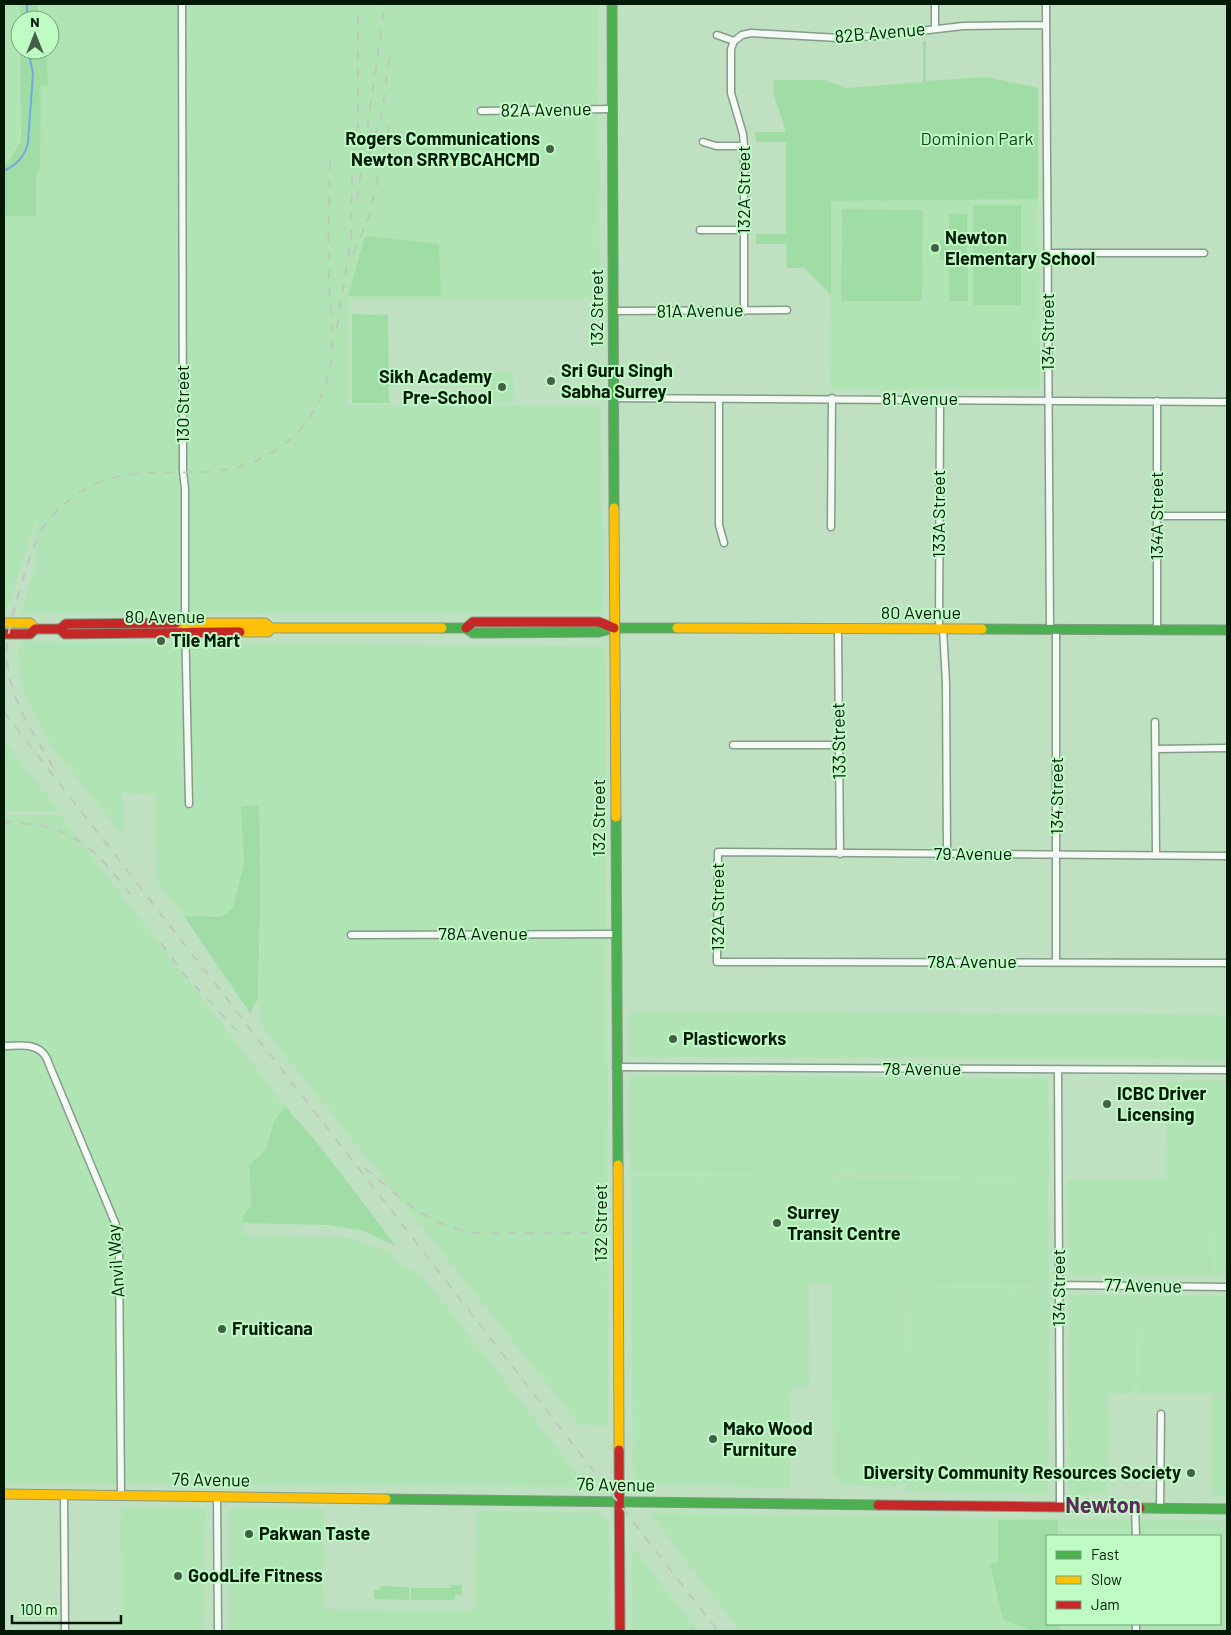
<svg xmlns="http://www.w3.org/2000/svg" width="1231" height="1635" viewBox="0 0 1231 1635" font-family="Barlow,sans-serif">
<style>
.built{fill:#b0e4b4;fill-rule:evenodd}
.green{fill:#9fdda5}
.lines{fill:none;stroke-linecap:round;stroke-linejoin:round}
.stream{stroke:#7da3e5;stroke-width:2}
.street-casing{stroke:#839d86;stroke-width:9}
.fast-casing{stroke:#839d86;stroke-width:11}
.slow-casing{stroke:#839d86;stroke-width:11}
.jam-casing{stroke:#839d86;stroke-width:11}
.street{stroke:#f5faf6;stroke-width:6}
.fast{stroke:#4caf50;stroke-width:9}
.slow{stroke:#ffc107;stroke-width:9}
.jam{stroke:#c62828;stroke-width:9}
.rail{stroke:#bec8bf;stroke-width:2;stroke-dasharray:9 9;stroke-linecap:butt}
.poi-dot{fill:#445f48;stroke:#befcc4;stroke-width:2}
.labels{text-anchor:middle;stroke-width:4;stroke-linejoin:round;paint-order:stroke}
.street-label{font-size:18px;fill:#021906;stroke:#befcc4}
.poi-label{font-size:18px;font-weight:bold;fill:#021906;stroke:#befcc4;text-anchor:start}
.park-label{font-size:18px;fill:#13401b;stroke:#befcc4}
.district-label{font-size:22px;font-weight:bold;fill:#5c2b5c;stroke:#befcc4}
</style>
<rect width="100%" height="100%" fill="#bfe1c2"/>
<!-- built -->
<path class="built" d="M4 4H19L20 139 6 162 4 163Z
M40 4H597L600 299H349L348 405 601 406 603 613 21 614 36 564 37 519 6 614H4V216H36V172L40 170 41 86H48V50H50V20L48 18H40Z
M1038 199 1040 390 830 389 831 201Z
M490 372H513L514 403 490 402Z
M22 641 605 647 608 1426 579 1424 259 1023 260 918 184 916 157 882 155 794 122 793 123 836 50 745 23 689 17 657Z
M4 740 59 811H4Z
M4 815H60L286 1107 274 1121 266 1150 249 1165 251 1205 243 1215V1234L302 1237H346L394 1254 396 1261 424 1278 588 1487 4 1483Z
M629 1011 1227 1015V1059L631 1057 629 1054Z
M629 1075 1044 1078 1048 1080 1050 1177 630 1174Z
M1167 1081H1227V1277H1216L1215 1182V1276L1073 1275 1069 1272 1068 1179 1166 1180Z
M631 1176 1048 1178 1049 1287 906 1286V1395L907 1287 1050 1289 1048 1489 1043 1494 906 1492 905 1477 902 1484 896 1486H843L833 1474 832 1284H809L810 1388H790L789 1488 637 1484 633 1476Z
M1069 1295H1138L1135 1393 1108 1394 1107 1494 1072 1495 1068 1487Z
M1139 1296H1227V1394H1137Z
M1211 1395H1227V1496H1211Z
M121 1507 205 1508 204 1631H122Z
M229 1508 324 1509 323 1609 475 1610 477 1511 599 1513 609 1523 610 1631H229Z
M649 1513 1227 1521V1631H740ZM1047 1536H1220V1624H1047Z
M631 1545 698 1631H632Z"/>
<!-- green -->
<path class="green" d="M20 4H38V20H20Z
M923 41H926V81L986 77 1038 88V199L831 201V295L804 268H787L786 244H756V234H786V142H756L755 132H786L773 92 774 80H824L846 88 923 82Z
M20 50H47L48 86H41L40 170 36 173V216H4V164H6L21 141Z
M973 205H1021V305H973Z
M842 209 923 210 922 301H841Z
M949 214H967V262H955V260H940V240H949Z
M365 236 439 244 441 296H348Z
M949 266H968V301H949Z
M352 314 388 315 389 403H352Z
M259 805 260 895 258 999 250 1013 184 916 221 917 233 908 244 863 241 806Z
M286 1107 322 1149 396 1246 364 1231 328 1225 242 1223 243 1215 251 1205 249 1165 266 1150 274 1121Z
M998 1520H1058V1536H1047V1624H1059L1060 1631H1032L1003 1619 990 1564 998 1563Z
M451 1585H462V1595H455V1600H411V1588H451Z
M381 1586 409 1587V1600L374 1599V1590H380Z"/>
<g class="lines">
<!-- stream -->
<path class="stream" d="M27 4V20
M4 171C17 164 24 158 28 143L33 73 28 50"/>
<!-- street casing -->
<g class="street-casing">
<path id="street" d="M182 4 183 472 185 488V618L189 804
M935 4V28
M1046 4 1050 629
M717 35 734 41
M734 41 742 35 751 33 839 38 877 36 963 26 1046 25
M734 41 731 49V93L743 134 744 146V311
M481 111 612 109
M703 142 716 146H744
M700 230H744
M1048 253H1204
M613 311 787 310
M613 398 1227 402
M719 399V525L724 543
M1157 401V630
M1158 516H1227
M831 527 832 398
M838 629 840 854
M939 629 940 400
M943 629 946 683 947 854
M1056 629V962
M1155 722 1156 855
M733 745H839
M1156 749 1227 748
M1227 856 718 852 717 957V962L1227 963
M351 935 616 934
M4 1046C19 1046 37 1042 46 1057L116 1225 119 1252 121 1495
M616 1067 1227 1070
M1058 1069 1060 1506
M1059 1285 1227 1287
M64 1494 65 1631
M217 1496 218 1631
M1135 1508 1136 1536
M1160 1508 1161 1414
M1136 1624V1631"/>
</g>
<!-- fast casing -->
<g class="fast-casing">
<path id="fast" d="M612 4 614 508
M442 628H466L473 633 599 632 614 628H677
M982 629 1227 630
M616 817 618 1165
M386 1499 878 1505
M1140 1508 1227 1509"/>
</g>
<!-- slow casing -->
<g class="slow-casing">
<path id="slow" d="M614 508 616 817
M4 623H30L35 629
M176 623H265L271 628
M677 628 982 629
M240 632H268L271 628H442
M618 1165 619 1450
M4 1494 386 1499"/>
</g>
<!-- jam casing -->
<g class="jam-casing">
<path id="jam" d="M466 628 473 622H599L614 628
M60 629 65 634 240 632
M4 634H30L35 629H60L66 624 176 623
M619 1450 620 1631
M878 1505 1140 1508"/>
</g>
<!-- street -->
<use href="#street" class="street"/>
<!-- fast -->
<use href="#fast" class="fast"/>
<!-- slow -->
<use href="#slow" class="slow"/>
<!-- jam -->
<use href="#jam" class="jam"/>
<!-- rail -->
<path class="rail" d="M369 154 381 118 390 53
M357 199 385 4
M353 254 370 214 389 126
M337 328 351 238 352 174 358 123V8
M4 712 718 1631
M53 767C30 727 0 686 8 637 11 620 16 603 21 585 27 567 32 548 41 531 48 519 58 509 68 501 114 463 161 476 215 471 253 468 290 448 311 415 342 367 330 331 329 279 328 239 329 199 330 159
M4 822C74 823 96 849 136 902
M161 943 185 975 236 1030
M365 1168C392 1191 422 1219 457 1229 476 1235 496 1233 515 1233 542 1233 569 1233 596 1233
M691 1628 694 1631"/>
</g>
<!-- markers -->
<g class="poi-dot">
<circle cx="550" cy="149" r="5"/>
<circle cx="935" cy="248" r="5"/>
<circle cx="551" cy="381" r="5"/>
<circle cx="502" cy="387" r="5"/>
<circle cx="161" cy="641" r="5"/>
<circle cx="673" cy="1039" r="5"/>
<circle cx="1107" cy="1104" r="5"/>
<circle cx="777" cy="1223" r="5"/>
<circle cx="222" cy="1329" r="5"/>
<circle cx="713" cy="1439" r="5"/>
<circle cx="1191" cy="1473" r="5"/>
<circle cx="249" cy="1534" r="5"/>
<circle cx="178" cy="1576" r="5"/>
</g>
<g class="labels">
<!-- street labels -->
<g class="street-label">
<text transform="translate(880 33) rotate(-5)" y="6">82B Avenue</text>
<text transform="translate(546 110) rotate(-1)" y="6">82A Avenue</text>
<text transform="translate(744 190) rotate(-90)" y="6">132A Street</text>
<text transform="translate(597 308) rotate(-90)" y="6">132 Street</text>
<text transform="translate(700 311) rotate(-1)" y="6">81A Avenue</text>
<text transform="translate(1048 332) rotate(-90)" y="6">134 Street</text>
<text x="920" y="405">81 Avenue</text>
<text transform="translate(183 404) rotate(-90)" y="6">130 Street</text>
<text transform="translate(939 514) rotate(-90)" y="6">133A Street</text>
<text transform="translate(1157 516) rotate(-90)" y="6">134A Street</text>
<text x="921" y="619">80 Avenue</text>
<text x="165" y="623">80 Avenue</text>
<text transform="translate(839 741) rotate(-91)" y="6">133 Street</text>
<text transform="translate(1057 796) rotate(-90)" y="6">134 Street</text>
<text transform="translate(599 818) rotate(-90)" y="6">132 Street</text>
<text x="973" y="860">79 Avenue</text>
<text transform="translate(718 907) rotate(-90)" y="6">132A Street</text>
<text x="483" y="940">78A Avenue</text>
<text x="972" y="968">78A Avenue</text>
<text x="922" y="1075">78 Avenue</text>
<text transform="translate(601 1223) rotate(-90)" y="6">132 Street</text>
<text transform="translate(116 1261) rotate(-94)" y="6">Anvil Way</text>
<text transform="translate(1143 1286) rotate(1)" y="6">77 Avenue</text>
<text transform="translate(1059 1288) rotate(-90)" y="6">134 Street</text>
<text transform="translate(211 1480) rotate(1)" y="6">76 Avenue</text>
<text transform="translate(616 1485) rotate(1)" y="6">76 Avenue</text>
</g>
<!-- poi labels -->
<g class="poi-label">
<text x="540" y="145" text-anchor="end">Rogers Communications<tspan x="540" dy="21">Newton SRRYBCAHCMD</tspan></text>
<text x="945" y="244">Newton<tspan x="945" dy="21">Elementary School</tspan></text>
<text x="561" y="377">Sri Guru Singh<tspan x="561" dy="21">Sabha Surrey</tspan></text>
<text x="492" y="383" text-anchor="end">Sikh Academy<tspan x="492" dy="21">Pre-School</tspan></text>
<text x="171" y="647">Tile Mart</text>
<text x="683" y="1045">Plasticworks</text>
<text x="1117" y="1100">ICBC Driver<tspan x="1117" dy="21">Licensing</tspan></text>
<text x="787" y="1219">Surrey<tspan x="787" dy="21">Transit Centre</tspan></text>
<text x="232" y="1335">Fruiticana</text>
<text x="723" y="1435">Mako Wood<tspan x="723" dy="21">Furniture</tspan></text>
<text x="1181" y="1479" text-anchor="end">Diversity Community Resources Society</text>
<text x="259" y="1540">Pakwan Taste</text>
<text x="188" y="1582">GoodLife Fitness</text>
</g>
<!-- park labels -->
<g class="park-label">
<text x="977" y="145">Dominion Park</text>
</g>
<!-- district labels -->
<g class="district-label">
<text x="1103" y="1513">Newton</text>
</g>
</g>
<!-- border -->
<rect width="1231" height="1635" fill="none" stroke="#021906" stroke-width="10"/>
<!-- legend -->
<rect x="1046" y="1535" width="175" height="90" fill="#befcc4" stroke="#73a178"/>
<rect x="1056" y="1551" width="25" height="8" fill="#4caf50" stroke="#73a178"/>
<text x="1091" y="1560" font-size="15" fill="#021906">Fast</text>
<rect x="1056" y="1576" width="25" height="8" fill="#ffc107" stroke="#73a178"/>
<text x="1091" y="1585" font-size="15" fill="#021906">Slow</text>
<rect x="1056" y="1601" width="25" height="8" fill="#c62828" stroke="#73a178"/>
<text x="1091" y="1610" font-size="15" fill="#021906">Jam</text>
<!-- north arrow -->
<g transform="translate(35 35)"><circle r="24" fill="#befcc4" stroke="#73a178"/>
<path d="M0-4L9 19L0 12L-9 19Z" fill="#445f48"/>
<text y="-8" font-size="14" font-weight="bold" text-anchor="middle" fill="#021906">N</text>
</g>
<!-- scale -->
<path d="M12 1615v8h109v-8" fill="none" stroke="#021906" stroke-width="2.5"/>
<text x="20" y="1615" font-size="15" fill="#021906" stroke="#befcc4" stroke-width="4" paint-order="stroke">100 m</text>
</svg>
